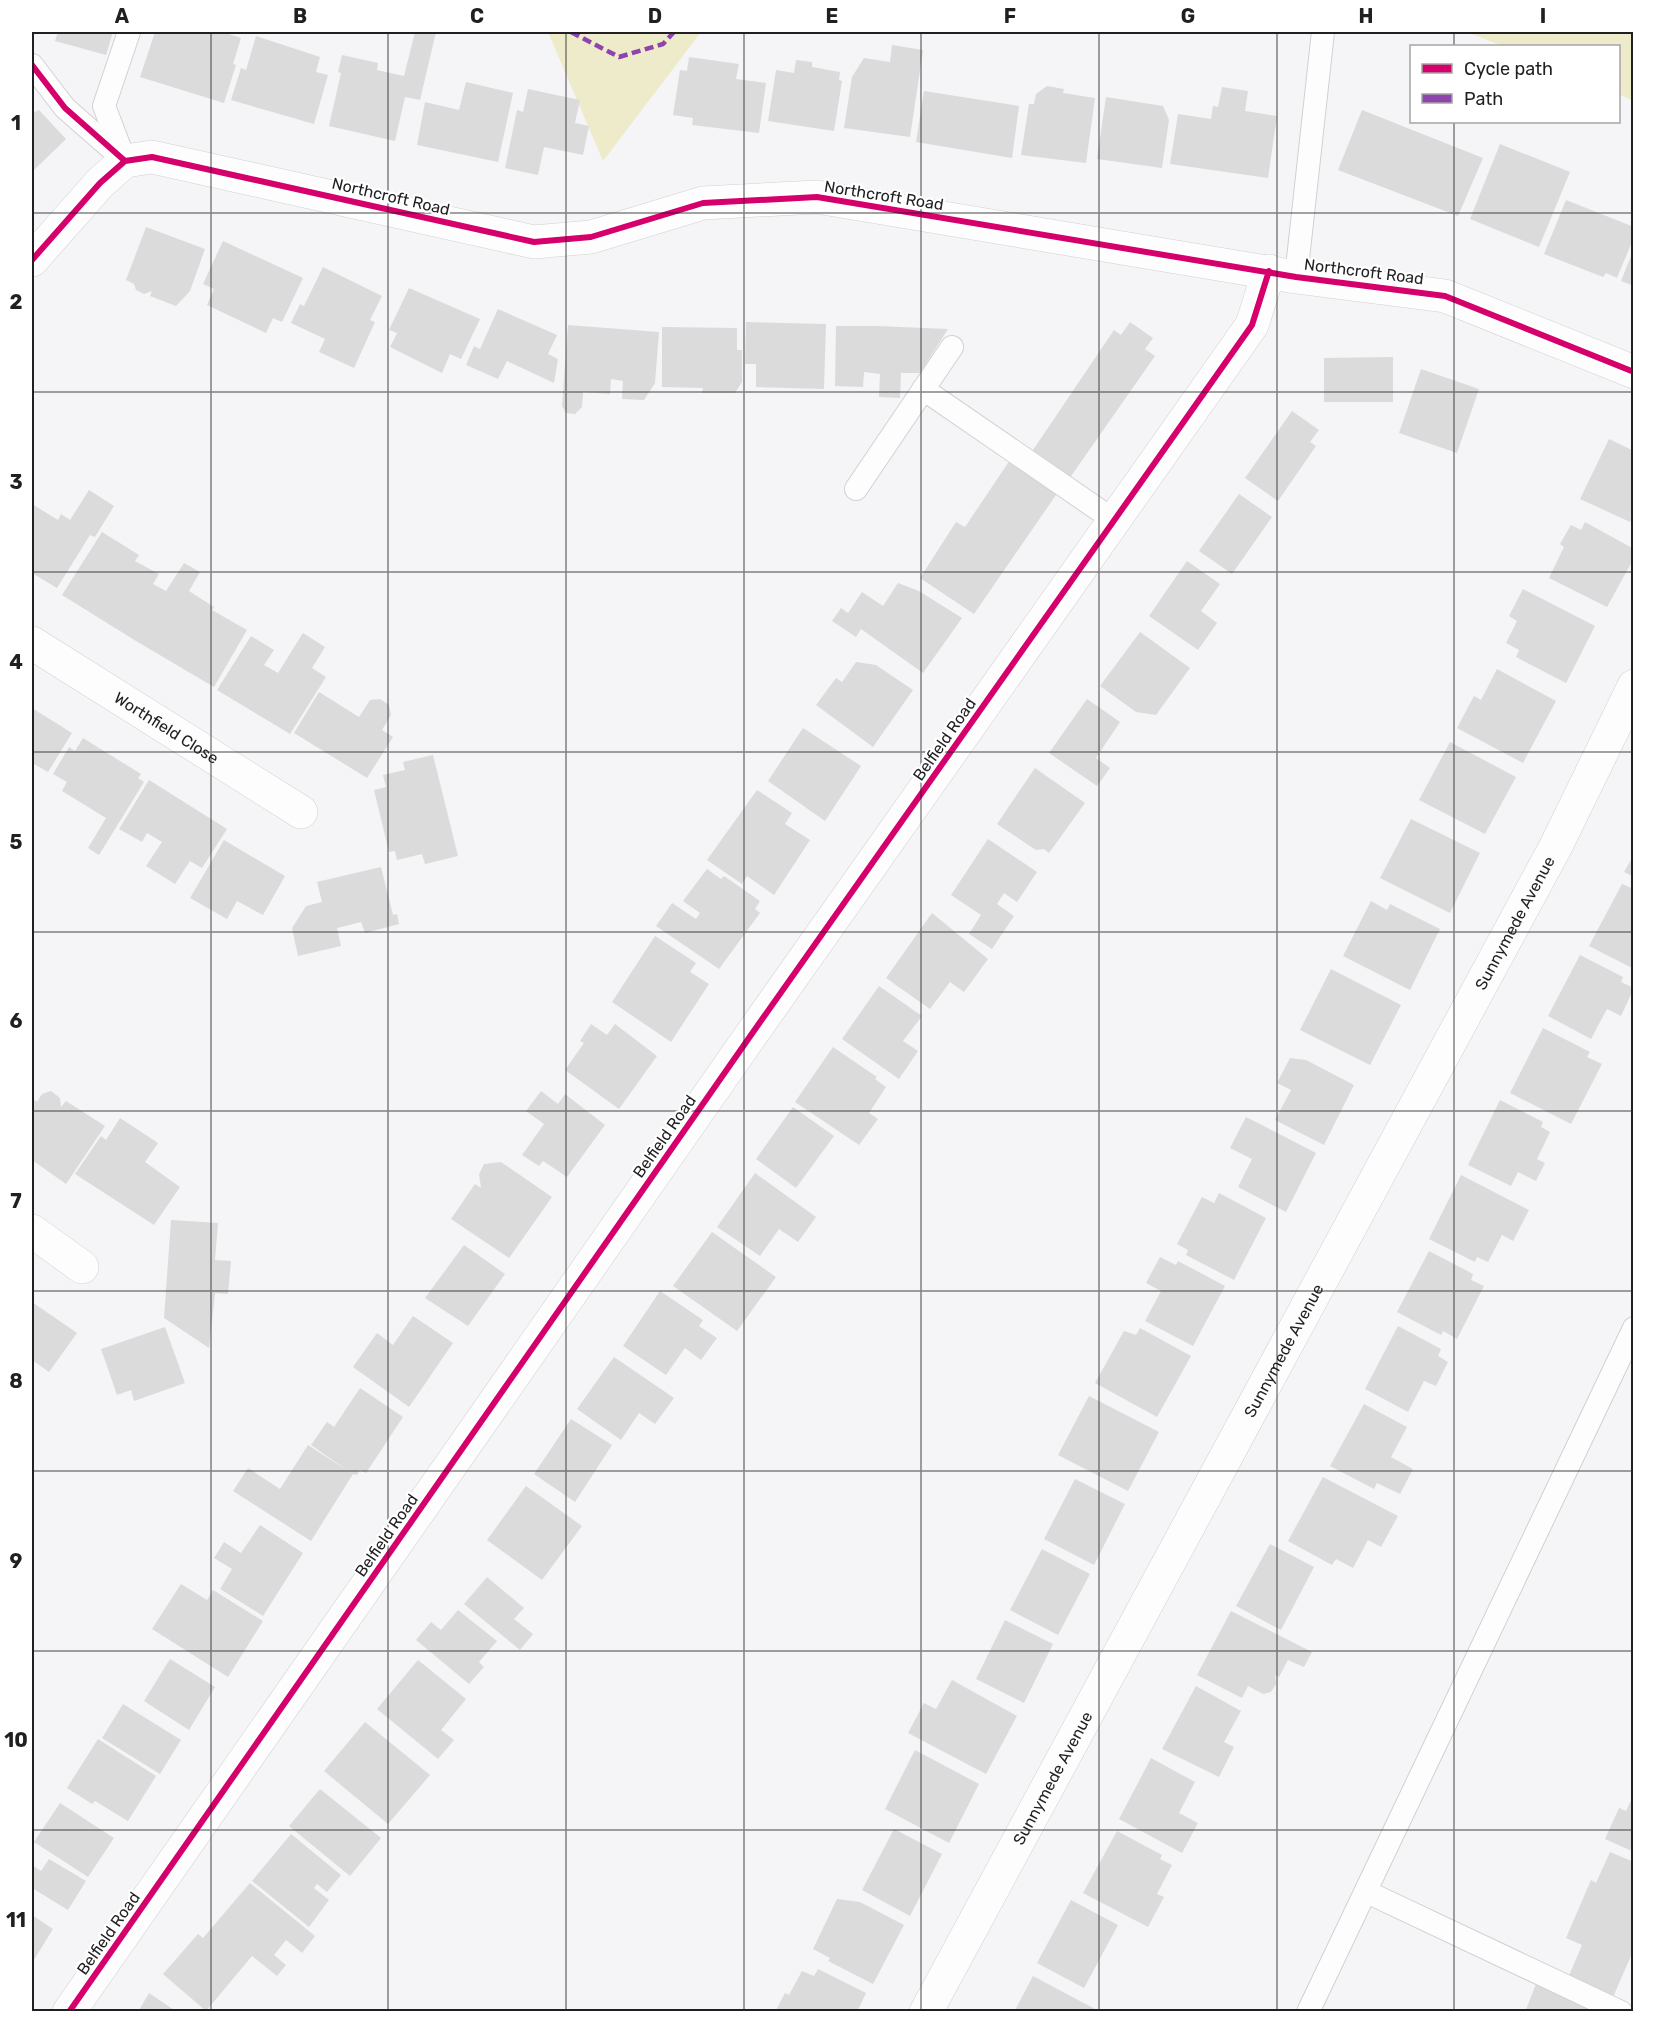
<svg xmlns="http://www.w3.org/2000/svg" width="1665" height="2043" viewBox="0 0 1665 2043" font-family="Rubik,sans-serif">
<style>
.green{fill:#edebc9}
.building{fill:#dbdbdc}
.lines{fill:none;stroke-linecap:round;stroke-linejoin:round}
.service-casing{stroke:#d1d1d2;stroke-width:24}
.minor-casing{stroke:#d1d1d2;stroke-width:34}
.service{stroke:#fefdfe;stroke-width:22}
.minor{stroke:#fefdfe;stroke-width:33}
.quiet{stroke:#8e44ad;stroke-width:4.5;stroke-dasharray:9 4.5;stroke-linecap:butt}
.cycleway-casing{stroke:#fff;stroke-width:10}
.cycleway{stroke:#d6006c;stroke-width:6}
.grid{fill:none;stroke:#201f21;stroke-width:1.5;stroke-opacity:0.55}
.labels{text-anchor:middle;stroke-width:4.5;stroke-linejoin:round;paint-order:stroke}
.street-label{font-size:16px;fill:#201f21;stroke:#fff}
.neatline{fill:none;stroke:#201f21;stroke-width:2}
.grid-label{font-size:20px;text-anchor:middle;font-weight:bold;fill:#201f21}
</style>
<rect width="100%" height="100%" fill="#f5f4f6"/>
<!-- green -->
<path class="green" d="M548 32H701L603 161Z
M1467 32H1633V101L1619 94 1618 46H1503Z"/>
<!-- building -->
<path class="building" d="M58 32H113L106 55 55 41Z
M155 32H223L241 38 233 64 236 65 224 103 140 77Z
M415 32H436L420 100 405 97 395 141 329 126 341 73 338 72 342 55 378 63 377 70 404 76Z
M256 36 320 57 316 72 328 75 314 124 231 100 241 68 246 70Z
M892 45 923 50 910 137 844 128 852 77 864 58 890 62Z
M689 57 739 64 736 79 766 83 759 133 692 125 693 118 673 115 680 70 687 71Z
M796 60 812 62V67L840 72 839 80 842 81 834 131 768 121 776 70 794 73Z
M466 82 513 93 498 162 417 145 425 102 459 110Z
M1047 86 1064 89 1063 93 1095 98 1086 163 1021 155 1029 104H1034L1036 94Z
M1222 87 1248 91 1245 111 1277 116 1268 178 1170 164 1178 114 1211 119 1213 106 1218 107Z
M528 89 580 100 575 123 589 126 583 155 544 147 538 175 505 168 517 110 523 112Z
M924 91 1019 106 1012 158 916 142Z
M1106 97 1163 106 1169 120 1162 168 1097 159Z
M39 110 66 139 32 172V113Z
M1362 110 1483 158 1458 216 1338 170Z
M1500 144 1570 172 1539 247 1470 219Z
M1566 200 1634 227V237L1617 278 1606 273 1603 277 1544 254Z
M146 227 205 249 190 291 176 306 150 296 152 291 144 294 136 290 134 284 126 280Z
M223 241 303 278 282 322 273 318 266 333 207 305 214 289 203 284Z
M1633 251H1634V286L1621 281Z
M323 267 382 296 370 320 375 322 354 368 319 352 325 339 291 323 300 304 304 306Z
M409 288 480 319 461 359 450 354 442 373 390 347 397 333 389 330Z
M498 309 557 335 548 354 558 359 554 383 507 361 498 379 466 365 474 346 480 349Z
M746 322 826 324 824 389 756 387V364H745Z
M1130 322 1153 338 1145 349 1155 356 1069 479 1031 453 1114 330 1121 335Z
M568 325 659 332 655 383 644 400 622 399 623 381 611 379 610 394 583 392 582 407 575 414 566 413 562 406Z
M836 326H877L948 329 920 373H901L900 398 879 397 880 374 864 372 863 387 835 386Z
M662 327 737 328V350H742V382L735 393H702L703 388 662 387Z
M1393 357V402H1324V358Z
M1421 369 1479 389 1457 453 1399 433Z
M1292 411 1319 430 1310 442 1316 446 1278 501 1245 478Z
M1609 439 1634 451V515L1630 522 1580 499Z
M1010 460 1058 492 974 614 920 578 956 522 965 527Z
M89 490 114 506 95 537 90 535 57 588 32 573V504L58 520 61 514 70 520Z
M1239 494 1272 517 1232 574 1199 551Z
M1585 522 1634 549V558L1607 607 1549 578 1564 547 1560 544 1571 525 1581 530Z
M102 532 139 555 135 561 159 574 153 584 166 591 184 563 200 572 189 591 214 607 212 610 247 630 214 687 136 641 62 595Z
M1187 561 1220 584 1201 611 1217 623 1198 650 1149 616Z
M898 583 919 591 962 618 923 673 861 629 856 637 832 621 841 608 848 613 862 592 883 606Z
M1523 589 1595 626 1566 683 1516 657 1519 650 1506 643 1517 621 1509 616Z
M1140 632 1190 668 1156 715 1136 712 1100 686Z
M303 633 325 647 312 668 326 677 290 734 217 690 251 636 274 650 264 665 278 673Z
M856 662 876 665 913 690 873 747 816 705 836 678 842 682Z
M1497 669 1556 701 1523 763 1457 728 1474 696 1481 700Z
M319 692 359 717 370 700 380 699 389 705 391 715 382 730 393 737 367 778 294 733Z
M1087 699 1120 722 1096 758 1110 768 1097 786 1049 753Z
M32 708 72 733 48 772 34 764 32 769Z
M803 728 861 766 825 821 768 781Z
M83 738 141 774 138 778 144 782 99 855 88 848 106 818 62 791 67 782 53 774 69 747 75 751Z
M1450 742 1516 777 1485 834 1419 800Z
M433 755 458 856 425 864 422 854 397 860 395 851 389 852 374 790 386 787 383 775 405 770 403 762Z
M1035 768 1085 803 1049 853 1044 849 1036 850 997 824Z
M149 780 227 829 202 868 190 861 175 884 146 866 162 842 147 833 142 842 119 829Z
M757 790 792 813 785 824 810 840 774 895 747 876 742 884 707 860Z
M1411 819 1480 853 1450 913 1380 878Z
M988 839 1037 872 1017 902 1004 893 997 904 1014 916 992 949 969 934 981 915 951 895Z
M224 840 285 876 263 915 237 901 227 919 190 898Z
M1634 855V877L1624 872Z
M381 867 393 915 397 914 399 924 365 933 361 922 337 928 341 946 298 956 292 928 306 906 322 902 317 882Z
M707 869 721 879 724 876 760 901 755 909 760 913 719 969 656 926 672 903 696 919 700 913 683 901Z
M1622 884 1634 889V969L1589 946Z
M1371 901 1387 910 1390 904 1440 929 1410 990 1343 956Z
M932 913 988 959 964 992 950 982 930 1009 886 978Z
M655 936 696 963 690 972 709 984 671 1042 612 1002Z
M1580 955 1623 977 1621 982 1634 988 1621 1016 1607 1009 1591 1039 1548 1016Z
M1331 969 1401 1005 1370 1065 1300 1030Z
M879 986 922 1016 903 1041 918 1051 899 1079 842 1039Z
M591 1024 607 1035 615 1024 657 1056 619 1109 565 1070 584 1043 580 1041Z
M1543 1028 1590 1052 1587 1057 1602 1064 1571 1124 1510 1093Z
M833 1047 877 1077 875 1079 886 1087 869 1113 878 1119 859 1145 795 1102Z
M1290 1058 1306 1060 1354 1085 1324 1145 1275 1120 1291 1090 1277 1083Z
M51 1091 60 1098 61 1107 66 1101 105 1126 66 1184 32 1160V1098L37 1102 42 1094Z
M541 1091 558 1104 565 1094 605 1125 567 1177 543 1161 539 1166 522 1155 544 1124 526 1111Z
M1500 1100 1543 1122 1541 1127 1550 1132 1537 1159 1545 1163 1536 1181 1518 1172 1511 1186 1468 1165Z
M793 1107 834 1136 796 1188 756 1159Z
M1246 1117 1316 1153 1286 1212 1238 1187 1252 1159 1230 1148Z
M120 1118 158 1143 145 1162 180 1187 154 1225 75 1174 101 1136 106 1140Z
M501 1162 552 1197 509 1258 451 1219 475 1184 481 1188 479 1174 484 1164Z
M755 1173 816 1217 798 1242 779 1229 760 1256 717 1227Z
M1461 1175 1529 1210 1513 1241 1502 1235 1488 1262 1477 1257 1475 1262 1429 1239Z
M1219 1193 1266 1218 1234 1280 1186 1255 1188 1250 1177 1244 1202 1197 1214 1203Z
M171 1220 218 1223 215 1260 231 1261 228 1294 215 1293 209 1348 164 1318Z
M712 1232 776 1277 737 1331 673 1286Z
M464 1245 505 1274 468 1326 425 1298Z
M1429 1251 1473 1274 1471 1280 1484 1286 1457 1339 1443 1331 1441 1335 1397 1312Z
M1160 1257 1176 1265 1178 1261 1225 1286 1193 1346 1145 1321 1161 1291 1146 1283Z
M660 1291 703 1320 699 1326 717 1338 701 1360 685 1348 666 1375 623 1346Z
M32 1302 77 1333 49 1372 32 1360Z
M413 1316 453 1343 409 1407 353 1367 377 1333 393 1345Z
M1398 1326 1441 1349 1438 1356 1448 1362 1436 1386 1424 1381 1408 1412 1365 1389Z
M165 1327 185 1383 134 1401 131 1390 117 1395 101 1349Z
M1140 1328 1191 1356 1157 1417 1095 1383 1124 1331 1136 1335Z
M614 1357 674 1398 655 1424 639 1413 621 1440 577 1409Z
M360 1388 403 1417 366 1473 360 1470 357 1475 353 1474 311 1541 233 1491 248 1468 280 1489 308 1445 348 1471 311 1445 327 1422 334 1427Z
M1089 1396 1159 1432 1128 1491 1058 1455Z
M1364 1404 1407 1427 1391 1457 1413 1469 1400 1494 1377 1483 1374 1489 1330 1466Z
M571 1419 612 1445 575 1502 534 1474Z
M1323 1477 1398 1516 1381 1547 1368 1540 1353 1568 1336 1559 1332 1565 1288 1541Z
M1075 1479 1125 1504 1094 1565 1044 1539Z
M526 1486 582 1526 542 1580 487 1540Z
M260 1525 303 1553 263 1616 220 1589 232 1569 214 1558 224 1542 241 1553Z
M1270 1544 1314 1567 1281 1630 1236 1606Z
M1042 1549 1090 1574 1058 1635 1010 1610Z
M487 1577 524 1608 514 1619 533 1634 520 1650 464 1604Z
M181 1584 207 1600 213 1590 263 1621 228 1677 152 1629Z
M458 1610 497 1641 479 1662 484 1667 469 1684 416 1640 431 1622 441 1630Z
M1231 1611 1312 1652 1304 1667 1288 1660 1279 1677 1275 1675 1276 1684 1271 1692 1263 1694 1248 1686 1242 1698 1197 1675Z
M1005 1620 1053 1644 1024 1703 976 1679Z
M170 1659 215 1687 189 1730 144 1701Z
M418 1660 466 1699 441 1730 454 1740 438 1759 377 1709Z
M952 1680 1017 1716 986 1774 908 1733 924 1703 936 1709Z
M1196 1686 1241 1711 1224 1742 1234 1747 1219 1777 1162 1749Z
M123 1704 181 1740 160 1774 102 1738Z
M365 1722 430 1775 388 1824 324 1771Z
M98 1739 156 1776 128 1821 95 1801 92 1804 67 1788Z
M915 1750 979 1784 949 1843 885 1809Z
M1151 1758 1195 1782 1179 1813 1198 1823 1182 1853 1119 1819Z
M320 1789 381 1838 350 1876 289 1826Z
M1634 1794V1852L1605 1839 1619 1808 1626 1811Z
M60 1803 114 1838 88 1877 34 1842Z
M894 1829 942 1854 910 1916 862 1890Z
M1117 1831 1162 1855 1160 1859 1172 1865 1157 1894 1164 1897 1148 1927 1083 1893Z
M291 1834 341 1875 327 1892 317 1884 314 1888 329 1900 309 1927 252 1881Z
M1610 1852 1634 1862V1949L1613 1997 1568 1978 1582 1945 1566 1938 1591 1880 1596 1883Z
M49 1859 86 1881 68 1910 32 1888V1869L33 1866 41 1871Z
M250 1883 315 1936 302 1953 286 1940 274 1955 286 1965 277 1976 252 1956 206 2011 163 1974 198 1934 203 1938Z
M837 1899 860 1902 904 1925 873 1984 828 1961 830 1958 813 1949Z
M1071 1900 1118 1925 1084 1988 1037 1963Z
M32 1915 53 1929 32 1963Z
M818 1969 866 1993 857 2012H775L785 1993 789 1995 802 1971 814 1976Z
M1033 1976 1095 2009 1094 2012H1014Z
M1536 1984 1602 2012H1525Z
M149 1993 177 2012H138Z"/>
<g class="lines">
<!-- service casing -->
<g class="service-casing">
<path id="service" d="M32 65 65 108 122 158
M125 161 104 106 129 32
M1296 277 1323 32
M923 389 1115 521
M856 489 952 347
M1367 1892 1621 2012
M1308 2012 1634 1328"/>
</g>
<!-- minor casing -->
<g class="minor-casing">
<g id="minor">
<path d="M32 260 100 183 125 161 152 157 534 242 591 237 703 203 817 197 1296 277 1445 296 1634 372"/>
<path id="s1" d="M32 643 301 812"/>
<path d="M32 1231 82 1267"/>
<path d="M69 2012 758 1025 1252 325 1269 271"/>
<path id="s2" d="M926 2012 1556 846 1634 686"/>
</g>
</g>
<!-- service -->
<use href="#service" class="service"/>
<!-- minor -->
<use href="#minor" class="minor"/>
<!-- quiet -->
<path class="quiet" d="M571 32 619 57 663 44 674 32"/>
<!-- cycleway casing -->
<g class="cycleway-casing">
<path id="cycleway" d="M32 65 65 108 125 161
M125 161 152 157 534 242 591 237 703 203 817 197 1296 277 1445 296 1634 372
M32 260 100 183 125 161
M69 2012 758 1025 1252 325 1269 271"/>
</g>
<!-- cycleway -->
<use href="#cycleway" class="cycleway"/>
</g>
<!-- grid -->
<path class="grid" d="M211 32V2012M388 32V2012M566 32V2012M744 32V2012M921 32V2012M1099 32V2012M1277 32V2012M1454 32V46M1454 122V2012M32 213H1634M32 392H1634M32 572H1634M32 752H1634M32 932H1634M32 1111H1634M32 1291H1634M32 1471H1634M32 1651H1634M32 1830H1634"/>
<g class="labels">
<!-- street labels -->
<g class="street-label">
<text transform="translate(884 195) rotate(9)" y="6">Northcroft Road</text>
<text transform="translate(391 196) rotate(13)" y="6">Northcroft Road</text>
<text transform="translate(1364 271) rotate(7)" y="6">Northcroft Road</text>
<text dy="6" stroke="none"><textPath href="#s1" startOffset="159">Worthfield Close</textPath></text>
<text transform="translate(944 739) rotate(-55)" y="6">Belfield Road</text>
<text dy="6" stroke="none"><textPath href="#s2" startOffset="1238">Sunnymede Avenue</textPath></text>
<text transform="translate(664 1136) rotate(-55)" y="6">Belfield Road</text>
<text dy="6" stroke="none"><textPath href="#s2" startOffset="752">Sunnymede Avenue</textPath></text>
<text transform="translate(386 1535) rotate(-55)" y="6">Belfield Road</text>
<text dy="6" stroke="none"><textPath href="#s2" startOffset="266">Sunnymede Avenue</textPath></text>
<text transform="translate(108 1933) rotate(-55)" y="6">Belfield Road</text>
</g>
</g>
<!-- border -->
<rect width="1665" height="2043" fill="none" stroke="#ffffff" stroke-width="66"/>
<!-- legend -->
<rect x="1410" y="45" width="210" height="78" fill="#ffffff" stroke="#a6a5a6" stroke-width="1.5"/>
<rect x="1422" y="64" width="30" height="9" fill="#d6006c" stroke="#a6a5a6" stroke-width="1.5"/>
<text x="1464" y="75" font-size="18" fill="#201f21">Cycle path</text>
<rect x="1422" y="94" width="30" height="9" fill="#8e44ad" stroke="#a6a5a6" stroke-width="1.5"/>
<text x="1464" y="105" font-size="18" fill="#201f21">Path</text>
<rect x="33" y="33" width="1599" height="1977" class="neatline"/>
<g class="grid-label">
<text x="122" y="23">A</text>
<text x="300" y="23">B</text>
<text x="477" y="23">C</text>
<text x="655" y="23">D</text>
<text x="832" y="23">E</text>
<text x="1010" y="23">F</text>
<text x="1188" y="23">G</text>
<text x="1366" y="23">H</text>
<text x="1543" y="23">I</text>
<text x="16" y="130">1</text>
<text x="16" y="309">2</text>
<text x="16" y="489">3</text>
<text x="16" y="669">4</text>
<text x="16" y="849">5</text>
<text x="16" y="1028">6</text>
<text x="16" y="1208">7</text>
<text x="16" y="1388">8</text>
<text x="16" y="1568">9</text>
<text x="16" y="1747">10</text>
<text x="16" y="1927">11</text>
</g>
</svg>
